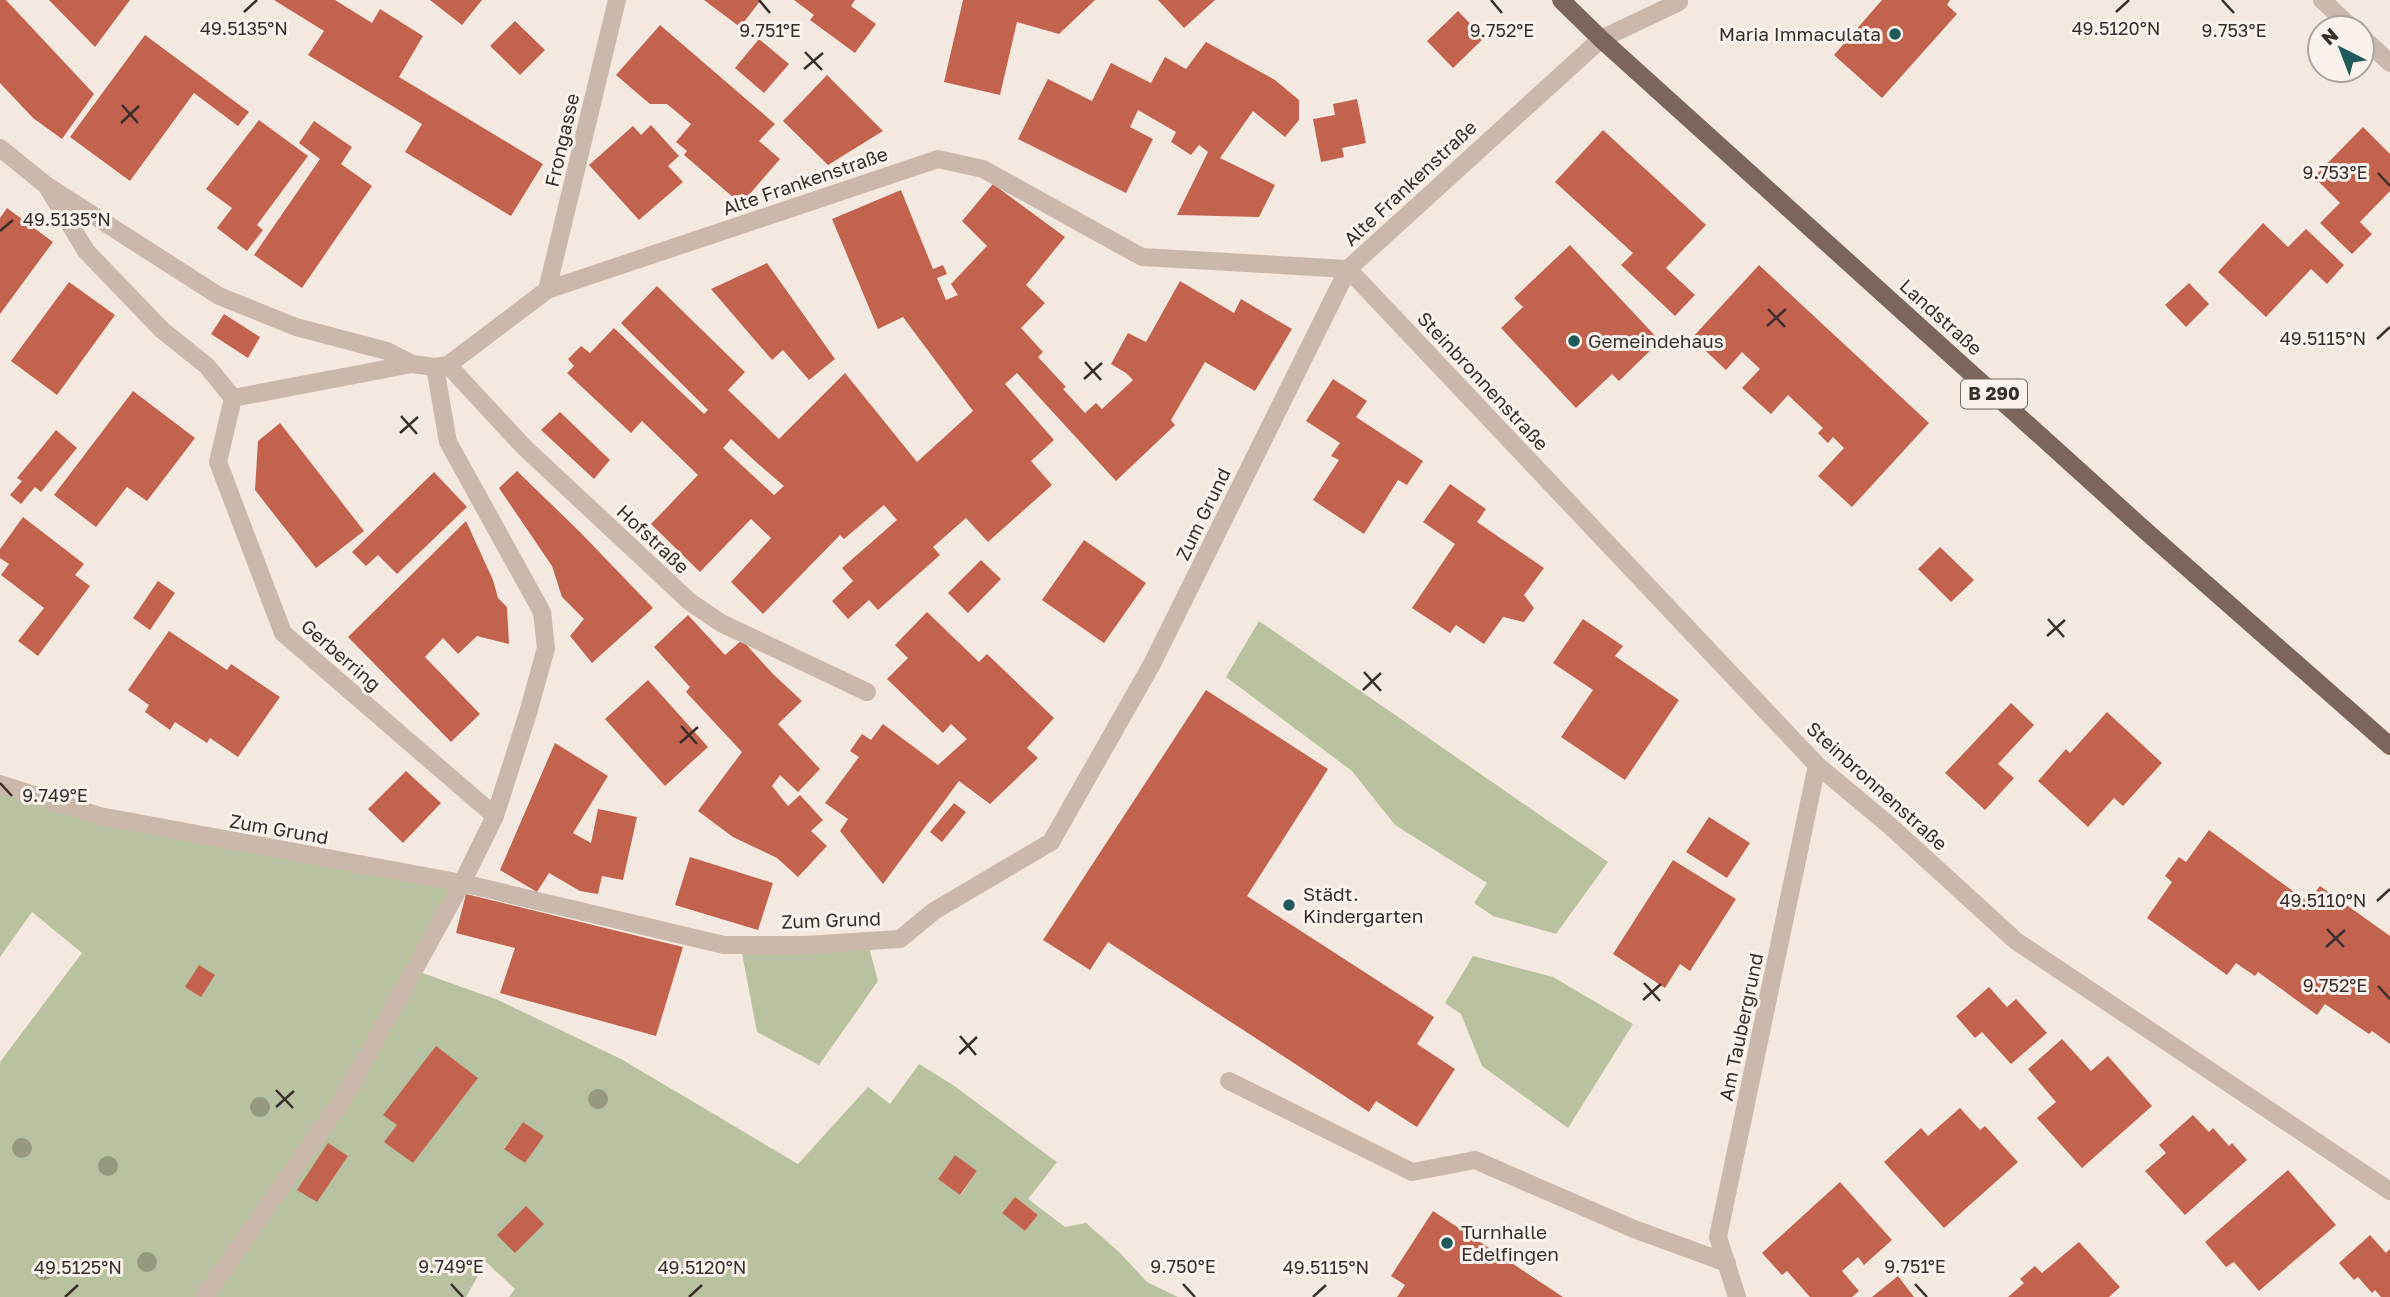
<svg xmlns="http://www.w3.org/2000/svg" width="2390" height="1297" viewBox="0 0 2390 1297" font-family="'Golos Text',sans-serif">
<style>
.green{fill:#b9c2a0;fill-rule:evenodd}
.building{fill:#c3634e;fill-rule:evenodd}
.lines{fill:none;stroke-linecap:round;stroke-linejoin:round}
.service{stroke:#cbb8ac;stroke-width:18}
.minor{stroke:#cbb8ac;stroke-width:18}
.primary{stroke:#7b655c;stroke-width:18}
.tree{fill:#97997f}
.ticks{fill:none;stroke:#392e2b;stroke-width:2.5}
.poi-dot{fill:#215a5a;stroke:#faf3ed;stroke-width:2.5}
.labels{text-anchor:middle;stroke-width:6;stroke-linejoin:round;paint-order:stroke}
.shield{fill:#faf3ed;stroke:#736965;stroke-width:2}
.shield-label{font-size:18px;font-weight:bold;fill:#392e2b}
.poi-label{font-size:19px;fill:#392e2b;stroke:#faf3ed;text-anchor:start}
.street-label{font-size:19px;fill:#392e2b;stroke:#faf3ed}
.ticks-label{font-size:18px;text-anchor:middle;fill:#392e2b;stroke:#faf3ed;stroke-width:6;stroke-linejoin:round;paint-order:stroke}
</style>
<rect width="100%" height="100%" fill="#f3e9e0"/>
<!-- green -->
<path class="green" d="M1259 621 1608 862 1556 934 1493 916 1474 903 1487 883 1395 825 1352 771 1226 677Z
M0 784 100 816 462 883 414 970 498 1000 621 1059 798 1164 868 1087 890 1104 919 1064 953 1085 1057 1162 1028 1199 1065 1227 1086 1223 1119 1252 1147 1282 1178 1297H509L515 1289 486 1262 466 1297H0V1062L82 953 32 912 0 957ZM523 1122 543 1136 525 1163 504 1148ZM955 1156 977 1171 961 1195 938 1179ZM1015 1197 1038 1215 1025 1231 1002 1213Z
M867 940 878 981 819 1065 757 1032 740 943Z
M1473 956 1553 977 1633 1024 1568 1128 1482 1066 1461 1014 1445 1003Z"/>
<!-- building -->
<path class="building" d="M0 0H6L94 94 62 139 33 118 0 83Z
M49 0H130L95 47Z
M274 0H335L372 23 380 9 423 36 399 77 543 164 511 216 405 152 422 124 308 55 324 31Z
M430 0H482L462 25Z
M704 0H761L740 27Z
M794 0H855L851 6 876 24 855 53 810 20 814 15Z
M963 0H1095L1059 34 1017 22 1000 95 944 82Z
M1158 0H1215L1184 28Z
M1882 0H1950L1947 5 1957 14 1882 98 1834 55Z
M1458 11 1484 38 1453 68 1427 41Z
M515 21 545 50 520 75 490 46Z
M660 25 775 124 759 141 780 159 741 204 684 155 687 151 676 142 691 124 667 104H650L616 75Z
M145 35 249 112 238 126 194 93 130 181 70 137Z
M759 39 789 64 764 93 735 68Z
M1206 42 1275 80 1299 100V120L1285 137 1253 111 1220 158 1275 185 1259 217 1177 215 1208 152 1199 145 1191 155 1171 142 1176 132 1138 110 1130 127 1153 139 1126 193 1018 139 1048 79 1092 101 1111 63 1151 83 1165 57 1186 69Z
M827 75 883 131 828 165 783 121Z
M1357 99 1366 143 1342 148 1344 157 1321 162 1313 119 1335 115 1333 104Z
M259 120 308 156 257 225 263 230 247 251 217 228 232 208 206 189Z
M314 121 352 147 341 164 372 186 302 288 254 255 320 159 299 143Z
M651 125 679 156 668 166 683 182 639 220 589 165 633 126 641 135Z
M2363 127 2390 154V191L2360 222 2372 234 2352 254 2320 223 2340 203 2314 177Z
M1603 130 1706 225 1666 268 1695 295 1675 316 1621 265 1633 253 1555 182Z
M993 184 1065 237 1026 285 1045 303 1021 328 1043 352 1038 357 1066 387 1063 389 1085 413 1096 403 1102 409 1133 380 1126 373 1111 364 1128 333 1146 342 1180 281 1234 313 1241 299 1292 329 1255 391 1205 362 1171 420 1175 425 1116 481 1017 373 1005 384 1054 440 1031 461 1052 485 988 542 966 518 933 547 940 555 878 610 869 600 848 619 832 601 853 581 842 568 897 520 884 505 844 539 840 535 763 614 731 582 771 538 751 519 700 572 651 524 698 475 642 421 631 433 567 373 574 366 568 359 581 346 590 353 614 328 704 414 708 410 621 323 657 286 745 372 728 390 779 439 845 373 917 462 973 411 903 317 878 329 832 219 901 190 933 269 943 265 947 274 937 278 946 300 958 295 951 284 987 246 962 221ZM731 439 756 462 784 486 774 495 723 448Z
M7 208 53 242 0 314V218Z
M2263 223 2288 247 2306 229 2344 265 2327 284 2311 269 2266 317 2218 272Z
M1570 245 1660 341 1619 381 1612 374 1576 408 1501 328 1523 307 1514 298Z
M767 263 835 359 809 380 783 350 772 360 711 289Z
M1759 265 1929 423 1852 507 1818 476 1844 448 1833 437 1828 443 1818 433 1823 428 1788 395 1771 414 1742 388 1760 369 1742 352 1726 370 1692 338Z
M69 282 115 315 57 395 11 361Z
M2189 283 2209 304 2186 327 2165 305Z
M224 314 260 337 248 358 211 334Z
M1333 379 1367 401 1356 417 1423 461 1407 485 1398 480 1364 534 1313 500 1339 460 1331 456 1340 443 1306 421Z
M133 391 195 438 147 501 127 487 96 527 54 495Z
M560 412 610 460 594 479 541 430Z
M280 423 364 531 316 568 255 490 258 441Z
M56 430 77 448 41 492 35 487 21 504 10 495 22 481 17 478Z
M517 471 580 532 653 608 592 663 570 636 584 619 562 597 552 566 499 488Z
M434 472 467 507 397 574 378 555 366 566 352 552Z
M1450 484 1486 509 1477 522 1544 568 1524 595 1534 608 1524 622 1503 617 1484 644 1456 625 1450 633 1412 608 1455 544 1423 522Z
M23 517 84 564 75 575 90 586 38 656 18 641 44 608 1 575 9 564 0 558V549Z
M466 521 493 580 498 598 507 607 509 644 477 636 458 654 443 638 425 657 480 714 451 742 348 637Z
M1084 540 1146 583 1104 643 1042 600Z
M1940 547 1974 580 1951 602 1918 569Z
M981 560 1001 579 968 613 948 593Z
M158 581 175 593 150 630 133 618Z
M927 612 979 662 987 654 1054 718 1027 748 1038 758 990 804 959 781 883 884 840 831 848 819 825 803 859 757 850 751 862 734 871 740 883 724 938 765 967 739 951 724 943 733 887 679 908 658 895 645Z
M688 615 725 655 742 640 773 674 802 701 778 724 820 769 798 792 780 775 772 786 788 806 800 795 823 820 811 831 827 846 798 877 777 858 733 837 698 811 742 752 686 692 690 687 654 647Z
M1583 619 1623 646 1615 656 1679 700 1625 780 1561 737 1593 690 1553 663Z
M169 631 227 670 231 664 280 697 238 757 210 738 207 743 175 722 170 730 145 712 149 705 128 690Z
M648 680 708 747 665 786 605 719Z
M1206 690 1328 769 1247 896 1434 1017 1417 1044 1455 1069 1417 1127 1376 1101 1369 1112 1108 942 1090 970 1043 940Z
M2011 703 2034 725 1998 764 2014 778 1985 810 1945 773Z
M2107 712 2162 763 2123 806 2114 798 2088 827 2038 781 2066 749 2070 753Z
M555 743 608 776 573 833 591 843 598 809 637 817 623 880 602 876 598 894 580 891 549 873 537 892 500 870Z
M406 771 441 803 403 843 368 809Z
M954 803 966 812 942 842 930 832Z
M1709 817 1750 843 1727 878 1686 852Z
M2209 830 2308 902 2320 886 2390 936V1044L2372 1031 2369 1034 2325 1004 2317 1015 2258 972 2255 976 2236 963 2227 975 2147 918 2172 882 2165 876 2179 857 2186 862Z
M690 857 773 883 758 930 675 905Z
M1673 860 1736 899 1690 971 1680 964 1665 988 1613 954Z
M466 894 683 947 656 1036 500 993 515 948 456 933Z
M199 965 215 975 201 997 185 987Z
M1989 987 2007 1007 2016 999 2047 1033 2011 1064 1982 1032 1975 1038 1956 1016Z
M2062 1039 2091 1071 2108 1056 2152 1106 2082 1168 2037 1118 2056 1102 2028 1069Z
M436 1046 478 1078 413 1163 384 1142 397 1125 383 1115Z
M1960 1108 1980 1130 1985 1126 2018 1162 1944 1228 1884 1162 1921 1128 1928 1136Z
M2193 1115 2209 1132 2213 1128 2229 1146 2232 1143 2247 1160 2185 1215 2145 1171 2166 1153 2159 1145Z
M523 1122 544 1136 525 1163 504 1149Z
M328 1143 348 1156 317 1202 297 1190Z
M955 1155 977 1171 960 1195 938 1179Z
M2288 1170 2336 1225 2259 1291 2234 1262 2226 1267 2205 1242Z
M1840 1182 1892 1240 1864 1265 1858 1257 1842 1271 1859 1291 1852 1297H1810L1787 1271 1782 1275 1762 1253Z
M1015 1197 1038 1215 1025 1231 1002 1213Z
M526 1206 544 1224 515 1253 497 1235Z
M1433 1211 1563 1297H1397L1405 1285 1391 1276Z
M2370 1235 2386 1253 2390 1249V1297H2381L2375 1290 2372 1293 2358 1277 2354 1280 2339 1263Z
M2079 1242 2120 1287 2109 1297H2008L2024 1283 2020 1279 2035 1266 2042 1273Z
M1898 1276 1914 1297H1872Z"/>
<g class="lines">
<!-- service -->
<path class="service" d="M1229 1081 1412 1172 1475 1160 1634 1229 1727 1263"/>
<!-- minor -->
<path class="minor" d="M2322 0 2352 28
M2362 37 2390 63
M0 148 46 185 219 296 296 327 387 351 412 364 435 367 448 365 547 290 938 159 983 169 1142 257 1348 269
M48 188 86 251 162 330 207 366 233 398 218 462 283 633 495 816
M1348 269 1817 765 1889 825 2016 941 2390 1191
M547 290 617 0
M448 365 524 447 690 602 721 623 867 692
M233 398 412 364
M0 784 100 816 462 883 724 945H805L900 939 934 911 1051 842 1152 664 1348 269 1601 39 1679 2
M204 1297 344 1097 462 883 495 816 528 713 546 648 542 612 448 442 435 367
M1737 1297 1718 1237 1817 765"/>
<!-- primary -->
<path class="primary" d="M1561 0 1601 39 2148 533 2390 746"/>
</g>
<!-- trees -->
<g class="tree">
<circle cx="598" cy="1099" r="10"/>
<circle cx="260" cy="1107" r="10"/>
<circle cx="22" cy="1148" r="10"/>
<circle cx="108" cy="1166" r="10"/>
<circle cx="147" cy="1262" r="10"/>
<circle cx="44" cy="1270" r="10"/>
</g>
<!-- ticks -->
<path class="ticks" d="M759 0 770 13M1491 0 1502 13M2222 0 2234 13M244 12 257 0M2116 12 2129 0M805 52 822 70M804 69 823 53M122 105 138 123M121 123 139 106M2378 173 2390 186M0 231 13 220M1768 309 1785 327M1767 326 1786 309M2377 339 2390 327M1085 362 1101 380M1084 379 1102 363M401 416 417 434M400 433 418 417M2048 619 2064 637M2047 636 2065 620M1364 672 1381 691M1363 690 1381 673M681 726 697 744M680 743 698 727M0 783 12 796M2377 901 2390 889M2327 929 2344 947M2326 947 2345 930M1644 983 1660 1001M2378 986 2390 999M1643 1000 1661 984M960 1036 976 1055M959 1054 977 1037M276 1090 293 1108M276 1107 294 1091M451 1284 463 1297M1183 1284 1195 1297M1915 1284 1927 1297M65 1297 78 1285M689 1297 702 1285M1313 1297 1326 1285"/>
<!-- markers -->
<g class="poi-dot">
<circle cx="1895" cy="34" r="7"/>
<circle cx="1574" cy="341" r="7"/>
<circle cx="1289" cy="905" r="7"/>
<circle cx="1447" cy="1243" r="7"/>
</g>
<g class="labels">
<!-- shield labels -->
<rect class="shield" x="1961" y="379.5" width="66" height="29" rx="5"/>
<g class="shield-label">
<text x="1994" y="400">B 290</text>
</g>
<!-- poi labels -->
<g class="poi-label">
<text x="1881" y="41" text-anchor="end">Maria Immaculata</text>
<text x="1588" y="348">Gemeindehaus</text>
<text x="1303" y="901">Städt.<tspan x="1303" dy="22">Kindergarten</tspan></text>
<text x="1461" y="1239">Turnhalle<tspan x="1461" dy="22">Edelfingen</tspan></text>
</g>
<!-- street labels -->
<g class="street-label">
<text transform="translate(562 140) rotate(-77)" y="7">Frongasse</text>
<text transform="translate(805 181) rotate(-19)" y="7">Alte Frankenstraße</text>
<text transform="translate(1410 183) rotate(-43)" y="7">Alte Frankenstraße</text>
<text transform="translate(1941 317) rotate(42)" y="7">Landstraße</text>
<text transform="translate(1483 381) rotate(47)" y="7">Steinbronnenstraße</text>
<text transform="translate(1203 514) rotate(-64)" y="7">Zum Grund</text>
<text transform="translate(653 539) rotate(43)" y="7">Hofstraße</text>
<text transform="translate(341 655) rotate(41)" y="7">Gerberring</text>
<text transform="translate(1877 786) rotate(42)" y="7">Steinbronnenstraße</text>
<text transform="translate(279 829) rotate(10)" y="7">Zum Grund</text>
<text transform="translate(831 920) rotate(-2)" y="7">Zum Grund</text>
<text transform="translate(1741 1027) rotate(-78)" y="7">Am Taubergrund</text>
</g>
</g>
<g class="ticks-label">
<text x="244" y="35">49.5135°N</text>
<text x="2116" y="35">49.5120°N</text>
<text x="770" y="37">9.751°E</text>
<text x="1502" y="37">9.752°E</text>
<text x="2234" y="37">9.753°E</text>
<text x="2335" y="179">9.753°E</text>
<text x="67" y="226">49.5135°N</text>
<text x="2323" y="345">49.5115°N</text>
<text x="55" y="802">9.749°E</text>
<text x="2323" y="907">49.5110°N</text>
<text x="2335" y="992">9.752°E</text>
<text x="451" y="1273">9.749°E</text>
<text x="1183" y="1273">9.750°E</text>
<text x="1915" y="1273">9.751°E</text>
<text x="78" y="1274">49.5125°N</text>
<text x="702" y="1274">49.5120°N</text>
<text x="1326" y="1274">49.5115°N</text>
</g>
<!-- north arrow -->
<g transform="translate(2341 49) rotate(318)"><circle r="33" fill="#faf3ed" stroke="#ada49f" stroke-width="2"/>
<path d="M0-5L12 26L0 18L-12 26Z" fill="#215a5a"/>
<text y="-10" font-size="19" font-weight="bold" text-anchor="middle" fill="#392e2b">N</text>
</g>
</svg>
